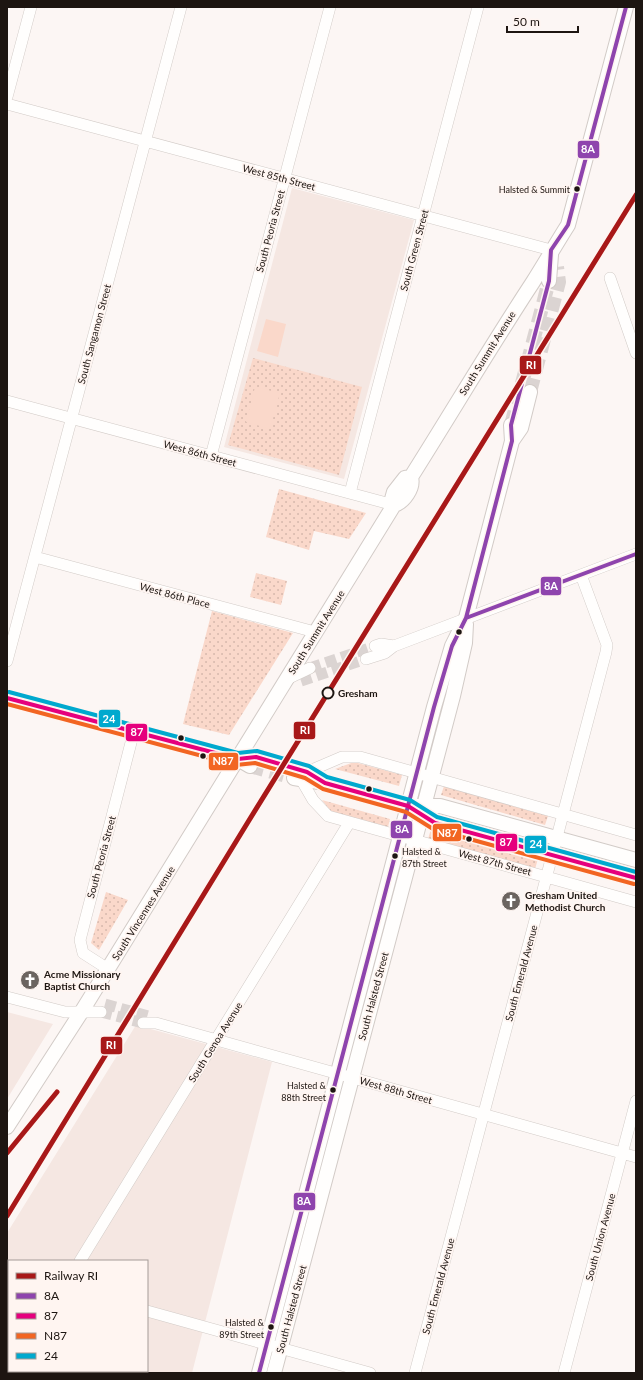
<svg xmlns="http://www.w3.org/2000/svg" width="643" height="1380" viewBox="0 0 643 1380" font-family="Lato,sans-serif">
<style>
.built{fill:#f5e7e2;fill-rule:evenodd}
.grass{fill:url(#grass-dots)}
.green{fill:#fad8ca}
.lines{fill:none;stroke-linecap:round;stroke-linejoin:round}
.minor-tunnel{stroke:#dbd4d2;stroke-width:11;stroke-dasharray:11 5.5;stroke-linecap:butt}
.major-tunnel{stroke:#dbd4d2;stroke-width:14;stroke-dasharray:14 7;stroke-linecap:butt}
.minor-casing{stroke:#d2cbc7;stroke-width:12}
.major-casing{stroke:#d2cbc7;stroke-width:16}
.minor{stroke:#fffefd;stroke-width:11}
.major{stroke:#fffefd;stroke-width:14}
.bus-1-casing{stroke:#fff5f1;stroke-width:7}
.bus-2-casing{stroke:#fff5f1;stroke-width:7}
.bus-3-casing{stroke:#fff5f1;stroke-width:7}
.bus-4-casing{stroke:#fff5f1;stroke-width:7}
.bus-1{stroke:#8e44ad;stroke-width:4}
.bus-2{stroke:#e5007d;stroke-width:4}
.bus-3{stroke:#f26522;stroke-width:4}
.bus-4{stroke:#00a9ce;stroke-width:4}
.rail-1-casing{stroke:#fff5f1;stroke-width:8}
.rail-1{stroke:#a81818;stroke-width:5}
.bus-dot{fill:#1d1511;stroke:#fff5f1;stroke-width:1.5}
.stop-dot{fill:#fff5f1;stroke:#1d1511;stroke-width:2}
.labels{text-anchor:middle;stroke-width:3.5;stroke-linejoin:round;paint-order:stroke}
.bus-label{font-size:9px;fill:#1d1511;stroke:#fff5f1;text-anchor:end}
.street-label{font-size:10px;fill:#1d1511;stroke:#fff5f1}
.stop-label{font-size:10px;font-weight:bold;fill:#1d1511;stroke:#fff5f1;text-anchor:start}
.poi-label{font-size:10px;font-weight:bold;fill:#1d1511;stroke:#fff5f1;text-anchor:start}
.line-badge{stroke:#fff5f1;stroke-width:1.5}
.badge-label{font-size:11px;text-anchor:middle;font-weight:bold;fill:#fff}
</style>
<defs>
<pattern id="grass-dots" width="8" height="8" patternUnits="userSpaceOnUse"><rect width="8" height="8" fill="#fad8ca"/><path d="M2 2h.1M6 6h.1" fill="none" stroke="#d6b8ac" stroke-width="1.8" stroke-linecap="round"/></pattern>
</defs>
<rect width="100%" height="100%" fill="#fcf6f4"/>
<!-- built -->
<path class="built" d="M292 188 414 220 344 479 224 447Z
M7 1012 53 1024 7 1099Z
M136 1025 272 1062 192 1373H7V1233ZM9 1261H147V1371H9Z"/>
<!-- grass -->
<path class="grass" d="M253 358 362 387 339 475 228 445Z
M279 489 366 513 349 539 314 531 309 550 266 537Z
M256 573 287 581 281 605 250 597Z
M212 611 293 633 229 735 183 724Z
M354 762 402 775 399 786 335 769Z
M444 786 548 816 545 825 441 795Z
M322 800 390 819 388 827 332 813Z
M431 829 538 859 535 869 428 839Z
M106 892 128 900 99 950 91 943Z"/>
<!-- green -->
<path class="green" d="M266 319 286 324 278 357 257 351Z
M255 387 280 393 270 429 246 422Z"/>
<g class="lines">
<!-- minor-tunnel -->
<path class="minor-tunnel" d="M310 668 375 646
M301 681 366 659
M105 1004 148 1016
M101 1012 143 1023"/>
<!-- major-tunnel -->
<path class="major-tunnel" d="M530 392 559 282 557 267
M511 425 549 281
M256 757 300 770
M250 766 294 778"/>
<!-- minor casing -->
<g class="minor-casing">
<path id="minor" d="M7 97 31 7
M7 104 551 250
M610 278 636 353
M7 401 394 505
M211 456 330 7
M350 493 478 7
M35 557 315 632
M375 646 381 644 394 646
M366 659 385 653 394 646 636 554
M7 661 181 7
M287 679 310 668
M307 772 342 757H360L636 835
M302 781 313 800 328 816 636 902
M108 969 83 953 80 940 134 731
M7 997 65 1012H101
M143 1023H156L636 1157
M80 1261 349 823
M147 1311 370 1373
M8 1373 9 1371
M415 1373 606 652 607 645 581 575
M564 1373 636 1101"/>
</g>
<!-- major casing -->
<g class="major-casing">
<path id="major" d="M549 281 551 255
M512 441 521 428 530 392
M394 505 392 499 394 492 405 478 411 477
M7 698 238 759 250 766
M300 770 307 772 321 781
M294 778 325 783 408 806H440L636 860
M415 811 435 823 636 878
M7 1127 82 1011 394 505C404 502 414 488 411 477 452 412 491 346 533 282 545 263 556 244 568 225L626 7
M259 1373 434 707 452 646 466 618 512 441 511 425
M274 1373 453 696 465 643 466 624"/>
</g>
<!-- minor -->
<use href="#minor" class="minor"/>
<!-- major -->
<use href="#major" class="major"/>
<!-- bus-1 casing -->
<g class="bus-1-casing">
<path id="bus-1" d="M466 618 636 554
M259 1373 434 707 452 646 466 618 512 441 511 425 549 281 551 250 568 225 626 7"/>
</g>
<!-- bus-2 casing -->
<g class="bus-2-casing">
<path id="bus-2" d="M7 698 238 759 256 757 307 772 325 783 408 806 435 823 636 878"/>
</g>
<!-- bus-3 casing -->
<g class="bus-3-casing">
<path id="bus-3" d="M7 704 236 765 255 763 305 778 323 789 406 812 433 829 634 884"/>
</g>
<!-- bus-4 casing -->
<g class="bus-4-casing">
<path id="bus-4" d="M9 692 238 753 257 751 309 766 327 777 410 800 437 817 636 872"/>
</g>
<!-- bus-1 -->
<use href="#bus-1" class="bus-1"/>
<!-- bus-2 -->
<use href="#bus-2" class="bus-2"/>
<!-- bus-3 -->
<use href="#bus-3" class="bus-3"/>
<!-- bus-4 -->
<use href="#bus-4" class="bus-4"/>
<!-- rail-1 casing -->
<g class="rail-1-casing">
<path id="rail-1" d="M7 1153 57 1092
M7 1216 248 822 636 195"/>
</g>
<!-- rail-1 -->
<use href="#rail-1" class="rail-1"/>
</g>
<!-- icons -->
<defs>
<g id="church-disc" transform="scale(1)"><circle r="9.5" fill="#6b6460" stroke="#fff5f1"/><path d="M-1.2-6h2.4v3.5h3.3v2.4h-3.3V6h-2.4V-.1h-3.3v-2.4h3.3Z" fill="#fff"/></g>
</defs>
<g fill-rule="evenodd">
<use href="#church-disc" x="511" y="901"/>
<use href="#church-disc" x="30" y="980"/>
</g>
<!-- markers -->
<g class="bus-dot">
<circle cx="577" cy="189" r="3.5"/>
<circle cx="459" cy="632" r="3.5"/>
<circle cx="181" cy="738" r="3.5"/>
<circle cx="203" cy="756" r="3.5"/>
<circle cx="369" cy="789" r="3.5"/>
<circle cx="469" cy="839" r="3.5"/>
<circle cx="395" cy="856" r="3.5"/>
<circle cx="333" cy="1090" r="3.5"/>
<circle cx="271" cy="1327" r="3.5"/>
</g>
<circle class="stop-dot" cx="328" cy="693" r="5.5"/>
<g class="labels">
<!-- bus labels -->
<g class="bus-label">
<text x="570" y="193">Halsted &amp; Summit</text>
<text x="402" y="855" text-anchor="start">Halsted &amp;<tspan x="402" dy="12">87th Street</tspan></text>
<text x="326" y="1089">Halsted &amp;<tspan x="326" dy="12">88th Street</tspan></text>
<text x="264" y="1326">Halsted &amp;<tspan x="264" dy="12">89th Street</tspan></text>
</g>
<!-- street labels -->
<g class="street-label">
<text transform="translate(279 177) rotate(15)" y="4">West 85th Street</text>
<text transform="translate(270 231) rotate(-75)" y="4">South Peoria Street</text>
<text transform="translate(414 250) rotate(-75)" y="4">South Green Street</text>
<text transform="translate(94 334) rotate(-75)" y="4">South Sangamon Street</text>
<text transform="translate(487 353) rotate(-58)" y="4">South Summit Avenue</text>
<text transform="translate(200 453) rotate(15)" y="4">West 86th Street</text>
<text transform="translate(175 595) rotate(15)" y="4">West 86th Place</text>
<text transform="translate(316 632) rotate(-58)" y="4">South Summit Avenue</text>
<text transform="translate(101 857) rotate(-75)" y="4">South Peoria Street</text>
<text transform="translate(495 862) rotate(15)" y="4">West 87th Street</text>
<text transform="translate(143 913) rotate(-58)" y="4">South Vincennes Avenue</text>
<text transform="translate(521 973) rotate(-75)" y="4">South Emerald Avenue</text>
<text transform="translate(373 996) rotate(-75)" y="4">South Halsted Street</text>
<text transform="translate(215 1042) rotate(-58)" y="4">South Genoa Avenue</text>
<text transform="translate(396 1090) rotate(16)" y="4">West 88th Street</text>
<text transform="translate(600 1237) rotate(-75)" y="4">South Union Avenue</text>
<text transform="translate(438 1286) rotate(-75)" y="4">South Emerald Avenue</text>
<text transform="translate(291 1309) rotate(-75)" y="4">South Halsted Street</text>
</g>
<!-- stop labels -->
<g class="stop-label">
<text x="338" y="697">Gresham</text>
</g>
<!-- poi labels -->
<g class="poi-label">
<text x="525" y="899">Gresham United<tspan x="525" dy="12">Methodist Church</tspan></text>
<text x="44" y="978">Acme Missionary<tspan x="44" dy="12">Baptist Church</tspan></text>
</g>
</g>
<g class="line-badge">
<rect x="577" y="140" width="23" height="19" rx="4" fill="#8e44ad"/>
<rect x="519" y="355" width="23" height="20" rx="4" fill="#a81818"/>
<rect x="540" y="576" width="22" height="20" rx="4" fill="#8e44ad"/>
<rect x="98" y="709" width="23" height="19" rx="4" fill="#00a9ce"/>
<rect x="293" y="721" width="23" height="19" rx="4" fill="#a81818"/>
<rect x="125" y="723" width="23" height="19" rx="4" fill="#e5007d"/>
<rect x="208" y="752" width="31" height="19" rx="4" fill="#f26522"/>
<rect x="390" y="820" width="23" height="19" rx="4" fill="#8e44ad"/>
<rect x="432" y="823" width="30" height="19" rx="4" fill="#f26522"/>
<rect x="495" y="833" width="23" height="19" rx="4" fill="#e5007d"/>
<rect x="524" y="835" width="23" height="19" rx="4" fill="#00a9ce"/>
<rect x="100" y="1036" width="23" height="19" rx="4" fill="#a81818"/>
<rect x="293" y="1192" width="23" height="19" rx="4" fill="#8e44ad"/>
</g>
<g class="badge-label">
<text x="588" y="153">8A</text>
<text x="531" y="369">RI</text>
<text x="551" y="590">8A</text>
<text x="109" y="723">24</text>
<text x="305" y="734">RI</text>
<text x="137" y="736">87</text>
<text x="223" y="765">N87</text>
<text x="402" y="833">8A</text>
<text x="447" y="837">N87</text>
<text x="506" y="846">87</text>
<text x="536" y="848">24</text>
<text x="111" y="1049">RI</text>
<text x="304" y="1205">8A</text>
</g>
<!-- border -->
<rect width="643" height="1380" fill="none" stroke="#1d1511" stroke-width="16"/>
<!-- legend -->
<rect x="8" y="1260" width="140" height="112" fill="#fff5f1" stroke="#a59b97"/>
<rect x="16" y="1273" width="20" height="6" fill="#a81818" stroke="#a59b97"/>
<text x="44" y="1280" font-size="12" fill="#1d1511">Railway RI</text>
<rect x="16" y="1293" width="20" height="6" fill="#8e44ad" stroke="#a59b97"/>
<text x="44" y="1300" font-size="12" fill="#1d1511">8A</text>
<rect x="16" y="1313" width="20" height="6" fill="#e5007d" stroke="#a59b97"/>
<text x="44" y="1320" font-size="12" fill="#1d1511">87</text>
<rect x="16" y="1333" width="20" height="6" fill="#f26522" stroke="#a59b97"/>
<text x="44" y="1340" font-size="12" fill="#1d1511">N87</text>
<rect x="16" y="1353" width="20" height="6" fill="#00a9ce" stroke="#a59b97"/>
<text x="44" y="1360" font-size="12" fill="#1d1511">24</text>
<!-- scale -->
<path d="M507 26v6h71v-6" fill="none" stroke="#1d1511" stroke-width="2"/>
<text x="513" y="26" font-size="12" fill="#1d1511" stroke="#fff5f1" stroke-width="3" paint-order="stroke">50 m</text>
</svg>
